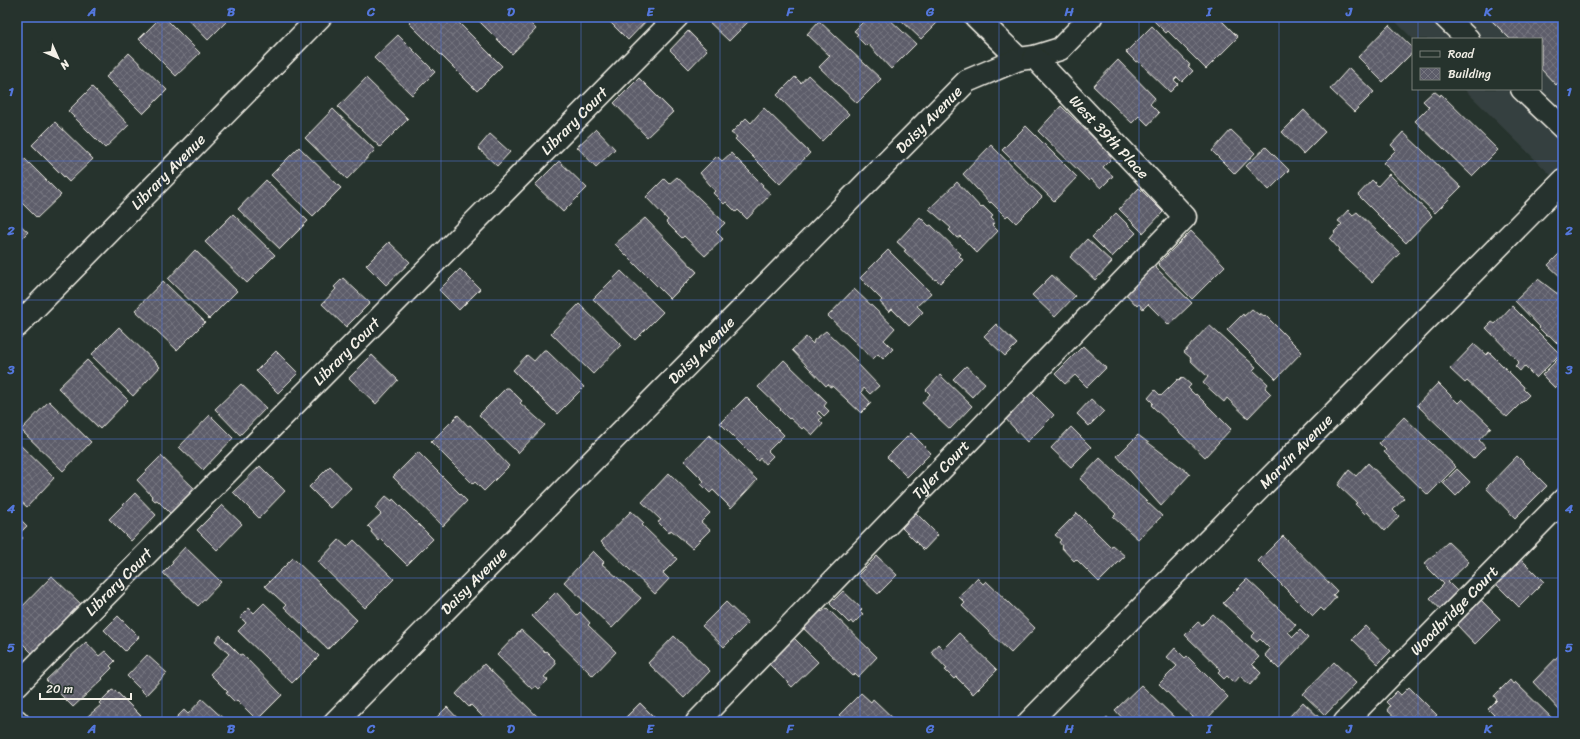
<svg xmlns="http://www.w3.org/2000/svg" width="1580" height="739" viewBox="0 0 1580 739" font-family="Sriracha,sans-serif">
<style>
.built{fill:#36403f}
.building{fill:url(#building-cross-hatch);stroke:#f4f1e8}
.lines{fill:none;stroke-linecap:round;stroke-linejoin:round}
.minor-casing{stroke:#f4f1e8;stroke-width:25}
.minor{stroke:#26332d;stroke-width:22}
.grid{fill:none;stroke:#5377dc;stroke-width:1;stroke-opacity:0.55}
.labels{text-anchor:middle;stroke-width:3;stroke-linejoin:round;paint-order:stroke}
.street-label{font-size:15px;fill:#f4f1e8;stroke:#26332d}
.neatline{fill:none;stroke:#5377dc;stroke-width:1.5}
.grid-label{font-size:13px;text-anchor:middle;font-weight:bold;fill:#5377dc}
</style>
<defs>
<pattern id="building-cross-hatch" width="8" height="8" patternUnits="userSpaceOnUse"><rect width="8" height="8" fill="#5d5d6a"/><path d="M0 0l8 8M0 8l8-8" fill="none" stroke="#75757f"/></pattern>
</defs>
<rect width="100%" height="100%" fill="#26332d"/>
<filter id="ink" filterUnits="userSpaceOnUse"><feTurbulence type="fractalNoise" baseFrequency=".025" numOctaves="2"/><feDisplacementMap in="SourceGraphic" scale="8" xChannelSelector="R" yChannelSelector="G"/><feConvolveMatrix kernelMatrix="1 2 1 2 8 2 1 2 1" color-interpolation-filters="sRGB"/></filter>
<g filter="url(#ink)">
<!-- built -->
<path class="built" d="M1391 17H1563V187L1464 89H1541V39H1413Z"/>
<!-- building -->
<path class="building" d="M161 17H164L200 53 176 76 139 39Z
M186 17H231L208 40Z
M415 17H453L502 66 477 91 409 23Z
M475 17H524L536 29 512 54Z
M605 17H650L628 40Z
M710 17H747L750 20 729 41 707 20Z
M868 17H887L916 44 891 69 868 44 866 46 856 36 858 34 854 31Z
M895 17H943L921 39 901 20 899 21Z
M1158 17H1218L1238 37 1206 69 1168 31 1166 33 1154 21Z
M1488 17H1563V78L1556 85 1541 69V39H1510Z
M819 21 881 79 857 103 819 67 830 56 807 34Z
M1389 25 1413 48V52L1383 82 1358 57Z
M1152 26 1190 65 1188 66 1193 71 1182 82 1177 77 1174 80 1178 84 1170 92 1138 61 1136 62 1126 52Z
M688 31 707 50 689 69 670 50Z
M398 35 435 72 412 95 374 58Z
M129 53 167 90 143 114 106 77Z
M1118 60 1155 98 1150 104 1159 113 1148 125 1139 116 1132 123 1093 86Z
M1349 68 1374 92 1354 112 1330 89Z
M808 75 849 114 822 141 777 95 795 77 801 83Z
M366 78 408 119 380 147 338 107Z
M639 78 673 112 647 137 614 103Z
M92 87 129 125 105 148 68 111Z
M1434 91 1440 96 1441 94 1498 150 1472 176 1415 121 1429 107 1423 101Z
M1061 106 1113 157 1103 167 1113 176 1101 188 1091 179 1089 181 1038 131Z
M764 108 810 153 780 184 735 139 737 137 731 133 746 118 751 123Z
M333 109 375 150 347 179 305 138Z
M1304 110 1325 132 1303 154 1282 132Z
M55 122 93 159 69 182 32 145Z
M1026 126 1077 177 1054 201 1002 150Z
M596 129 615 149 596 167 577 147Z
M1231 130 1255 153 1235 174 1212 151Z
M1403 132 1461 187 1435 213 1383 163 1396 150 1391 145Z
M490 134 510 152 497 166 478 148Z
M991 145 1042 197 1016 223 1008 215 1006 217 991 202 990 203 963 174Z
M299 147 341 188 313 216 271 175Z
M1266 147 1289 170 1269 190 1246 166Z
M731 153 763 185 762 186 771 194 747 219 738 210 736 212 726 202 724 204 713 193 715 191 700 173 717 156 722 161Z
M24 158 61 195 37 218 17 198V164Z
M559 161 587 188 563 212 535 185Z
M1389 174 1432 216 1406 243 1358 195 1372 180 1378 186Z
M677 177 725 223 716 232 723 239 705 256 684 236 682 238 666 222 668 220 646 197 664 179 669 184Z
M266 180 308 221 280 249 238 209Z
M957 182 981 208 983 206 993 216 991 218 995 222 992 225 998 231 977 253 960 236 957 238 949 230 951 228 929 209Z
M1139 188 1163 212 1143 233 1119 209Z
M1348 210 1353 215 1357 212 1400 253 1372 282 1338 251 1339 249 1330 239 1335 233 1334 232 1342 224 1338 221Z
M1116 213 1136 233 1112 257 1092 237Z
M233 214 275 255 247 283 205 242Z
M920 217 929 226 931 225 961 254 959 256 963 260 940 283 936 279 935 280 904 251 906 250 897 242Z
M645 218 697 272 670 299 615 244Z
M17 222 28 232 17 243Z
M1191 231 1225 266 1192 299 1158 264Z
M1087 239 1112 262 1095 280 1070 257Z
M389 242 410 262 386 285 366 265Z
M195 250 237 291 209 319 168 279Z
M888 250 931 293 917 306 923 312 909 326 892 309 889 312 880 302 882 300 860 278Z
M1563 250V279L1548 265Z
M1153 265 1192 303 1169 325 1148 304 1143 309 1139 304 1137 306 1124 292Z
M460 269 480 289 459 310 439 290Z
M621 271 663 312 635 340 593 299Z
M1052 275 1075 296 1055 317 1032 295Z
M343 278 370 303 346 327 322 304 336 289 334 287Z
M1538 279 1563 298V349L1549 335 1547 336 1539 328 1540 327 1515 301Z
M163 281 205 322 177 350 135 310Z
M854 289 895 328 884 340 893 349 883 359 878 354 873 359 828 316Z
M579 304 621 345 593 374 551 333Z
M1512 306 1560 354 1536 378 1524 366 1520 371 1515 366 1519 362 1486 328 1492 322 1495 324Z
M1252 309 1259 315 1260 313 1264 316 1265 315 1302 352 1276 379 1227 330 1243 314 1244 316Z
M996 324 1017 344 1005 356 984 336Z
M1209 325 1256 367 1253 370 1268 384 1265 388 1271 394 1248 418 1227 398 1224 402 1203 383 1208 377 1190 360 1191 358 1184 352Z
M119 327 160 367 133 396 91 355Z
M826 331 858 362 857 363 879 386 870 394 864 388 861 392 871 403 861 413 832 386 830 387 828 384 826 386 792 350 806 337 813 344 814 340Z
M1474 344 1486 355 1489 352 1524 387 1523 389 1529 395 1507 417 1467 381 1465 383 1450 369Z
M1083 346 1106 368 1087 387 1075 375 1065 384 1055 374Z
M544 350H546L584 387 557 414 513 370 527 355 534 361Z
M276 351 298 373 278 393 256 371Z
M372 355 398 380 376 404 349 378Z
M1558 359 1563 364V380L1555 388 1542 375Z
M87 360 128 400 100 429 58 388Z
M784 360 827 402 824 406 829 411 824 416 819 411 817 413 822 418 819 420 823 424 813 435 804 427 802 429 790 418 789 419 780 410 781 409 758 387Z
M966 366 985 383 972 397 953 379Z
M940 375 972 406 950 429 922 403 930 394 926 390Z
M1182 377 1191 385 1188 388 1195 395 1196 394 1231 429 1205 457 1151 405 1153 403 1148 398 1155 390 1161 396 1178 379 1179 380Z
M1438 383 1458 403 1462 399 1491 427 1479 440 1485 447 1473 459 1417 405Z
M241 384 266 408 240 435 215 409Z
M506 388H509L522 401 520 403 545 425 518 453 479 415Z
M1031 392 1054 415 1027 442 1004 417Z
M746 397 784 435 768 451 773 456 765 464 760 458 758 461 720 423Z
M1091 399 1104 411 1089 426 1077 414Z
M49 401 91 442 63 471 21 430Z
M210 415 233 438 203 470 179 447Z
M458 415 468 426 470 425 509 466 484 491 475 482 473 484 431 442Z
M1404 417 1456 467 1428 495 1384 452 1386 450 1379 443Z
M1071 427 1091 447 1071 467 1051 448Z
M911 433 931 453 907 477 887 457Z
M709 435 757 480 731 508 713 490 710 493 701 484 704 481 684 461Z
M1138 435 1190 474 1161 506 1117 456Z
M17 442 54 478 27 507 17 498Z
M418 452 467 501 443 526 393 477Z
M161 456 196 490 172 515 157 500 155 501 151 497 152 496 137 480Z
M1517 456 1547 486 1515 518 1486 488Z
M1100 458 1162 516 1138 539 1113 517 1116 514 1080 479Z
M1368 463 1404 498 1393 510 1399 516 1385 531 1367 512 1365 514 1355 504 1357 503 1338 485 1349 470 1356 476Z
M260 466 285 491 259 518 233 492Z
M330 466 351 488 330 508 309 487Z
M1457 469 1470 482 1456 496 1443 483Z
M669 473 710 513 701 522 710 530 692 548 671 530 669 533 658 522 661 520 642 502Z
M135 493 156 515 131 541 109 519Z
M386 496 392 501 393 499 433 539 407 565 381 539 379 541 371 532 372 530 368 526 381 514 375 508Z
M222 505 242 524 217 550 197 530Z
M631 511 644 523 642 525 677 559 663 573 669 579 655 594 601 542Z
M916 513 938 535 924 550 902 528Z
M1077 513 1111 547 1112 545 1125 556 1099 582 1076 559 1074 561 1061 547 1062 546 1059 542 1061 540 1055 535Z
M17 516 27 526 19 534 23 538 17 544Z
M1283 536 1337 591 1333 595 1336 597 1324 611 1321 608 1313 616 1258 561Z
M339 540 347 547 354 540 394 579 365 608 318 562Z
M1448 542 1469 562 1448 582 1460 594 1442 611 1430 598 1444 584 1424 564Z
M185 547 221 582 198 606 163 573 173 563 172 561Z
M593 551 604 562 602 564 641 598 612 628 564 582Z
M877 556 897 575 878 594 858 575Z
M293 558 357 620 328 649 284 607 286 605 265 586Z
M1521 559 1544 582 1519 607 1496 584Z
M52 576 85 608 37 658 17 638V612Z
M977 578 983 584 986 581 1035 628 1011 653 962 606 965 603 959 597Z
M1247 579 1296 625 1288 632 1293 637 1300 630 1308 638 1279 669 1265 655 1270 649 1260 639 1257 642 1251 637 1255 633 1223 603Z
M843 591 862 609 860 611 863 614 853 624 851 621 849 623 830 604Z
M556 592 577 615 580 612 590 623 588 625 616 652 593 676 532 616Z
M1481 600 1500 619 1475 644 1457 625Z
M726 602 748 623 724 647 702 626Z
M264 603 319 656 292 683 238 631 246 623 240 617 249 608 254 613Z
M818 608 822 612 827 608 877 657 858 677 855 674 853 676 801 626Z
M1213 614 1259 657 1252 664 1261 673 1250 685 1240 676 1234 683 1227 676 1224 679 1218 673 1221 670 1185 635 1198 622 1202 625Z
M118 616 139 637 125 651 104 630Z
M1365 626 1391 651 1378 664 1352 639Z
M521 630 545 652 546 651 555 660 554 661 556 664 544 677 548 680 539 689 536 686 532 689 497 655Z
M959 633 997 670 973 694 956 677 954 679 945 670 947 669 931 652 938 644 943 649Z
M220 635 240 655 242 654 282 695 257 720 237 700 235 702 226 693 228 692 210 674 229 654 215 641Z
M674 636 710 671 684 698 648 663Z
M794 638 818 662 792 687 768 663Z
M86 642 99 656 105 651 115 661 110 666 112 668 102 678 103 679 73 707 46 680Z
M1175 648 1185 658 1187 656 1228 697 1204 722H1198L1159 684 1177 666 1167 657Z
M1562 652 1563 711 1561 712 1533 682Z
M147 655 167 673 146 695 127 676Z
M1334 662 1356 683 1325 715 1303 694Z
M484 664 543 722H488L471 705 469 707 456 694Z
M1510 680 1513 684 1515 682 1556 722H1501L1488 709 1497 700 1494 696Z
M1141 685 1179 722H1126L1115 710Z
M1409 687 1437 715 1430 722H1400L1387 710 1390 706 1386 702 1397 691 1401 695Z
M112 690 114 691 115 690 141 716 135 722H81L101 705 99 703Z
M861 693 871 702 873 699 897 722H846L839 715Z
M202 699 227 722H179L176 718 184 710 188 714Z
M1303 702 1324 722H1294L1289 717Z
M640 703 659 722 622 721Z
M447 707 461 722H432Z
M1107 717 1112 722H1102Z"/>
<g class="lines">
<!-- minor casing -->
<g class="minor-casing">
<g id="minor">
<path d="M976 17 1019 59"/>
<path d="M1445 17 1468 39"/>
<path d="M1522 89 1563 128"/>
<path id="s1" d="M17 326 320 17"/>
<path id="s2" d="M17 685 677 17"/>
<path d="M17 721 18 722"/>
<path id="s3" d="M335 722 967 81 1019 59 1034 57 1060 49 1091 17"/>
<path id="s4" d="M697 722 1185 217 1034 57"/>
<path id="s5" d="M1029 722 1563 181"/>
<path id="s6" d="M1345 722 1563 500"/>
</g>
</g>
<!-- minor -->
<use href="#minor" class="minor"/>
</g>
</g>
<!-- grid -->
<path class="grid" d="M162 17V722M301 17V722M441 17V722M581 17V722M720 17V722M860 17V722M999 17V722M1139 17V722M1279 17V722M1418 17V39M1418 89V722M17 161H1563M17 300H1563M17 439H1563M17 578H1563"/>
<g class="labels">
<!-- street labels -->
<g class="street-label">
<text dy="5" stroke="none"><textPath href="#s3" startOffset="846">Daisy Avenue</textPath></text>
<text dy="5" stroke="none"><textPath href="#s2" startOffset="793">Library Court</textPath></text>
<text transform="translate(1109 137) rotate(47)" y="5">West 39th Place</text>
<text dy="5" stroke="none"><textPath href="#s1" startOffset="216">Library Avenue</textPath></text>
<text dy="5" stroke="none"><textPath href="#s3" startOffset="522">Daisy Avenue</textPath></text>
<text dy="5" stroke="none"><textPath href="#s2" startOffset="469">Library Court</textPath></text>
<text dy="5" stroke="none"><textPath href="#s5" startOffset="380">Marvin Avenue</textPath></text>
<text dy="5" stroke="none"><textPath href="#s4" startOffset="351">Tyler Court</textPath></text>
<text dy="5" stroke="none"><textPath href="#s3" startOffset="198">Daisy Avenue</textPath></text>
<text dy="5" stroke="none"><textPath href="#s2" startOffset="145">Library Court</textPath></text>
<text dy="5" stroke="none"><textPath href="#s6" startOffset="156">Woodbridge Court</textPath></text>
</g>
</g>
<!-- margin -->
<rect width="1580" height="739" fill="none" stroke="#26332d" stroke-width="44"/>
<!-- legend -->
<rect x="1412" y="38" width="130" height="52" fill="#26332d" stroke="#787f78"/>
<rect x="1420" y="51" width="20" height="6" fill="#26332d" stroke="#787f78"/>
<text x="1448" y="58" font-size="12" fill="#f4f1e8">Road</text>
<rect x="1420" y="68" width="20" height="12" fill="url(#building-cross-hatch)" stroke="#787f78"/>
<text x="1448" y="78" font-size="12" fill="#f4f1e8">Building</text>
<!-- north arrow -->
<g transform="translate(58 58) rotate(135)" stroke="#26332d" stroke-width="3" paint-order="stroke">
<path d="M0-3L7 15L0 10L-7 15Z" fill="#f4f1e8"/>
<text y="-6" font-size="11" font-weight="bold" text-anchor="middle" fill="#f4f1e8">N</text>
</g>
<!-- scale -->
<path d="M40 693v6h91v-6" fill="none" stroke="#f4f1e8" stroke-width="2"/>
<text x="46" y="693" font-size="12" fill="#f4f1e8" stroke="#26332d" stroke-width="3" paint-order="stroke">20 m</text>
<rect x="22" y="22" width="1536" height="695" class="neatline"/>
<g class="grid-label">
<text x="92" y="16">A</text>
<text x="231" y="16">B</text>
<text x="371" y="16">C</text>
<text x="511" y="16">D</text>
<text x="650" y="16">E</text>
<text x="790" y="16">F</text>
<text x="930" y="16">G</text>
<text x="1069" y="16">H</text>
<text x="1209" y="16">I</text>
<text x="1349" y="16">J</text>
<text x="1488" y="16">K</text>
<text x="11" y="96">1</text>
<text x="1569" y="96">1</text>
<text x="11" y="235">2</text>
<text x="1569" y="235">2</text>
<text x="11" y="374">3</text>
<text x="1569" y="374">3</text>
<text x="11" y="513">4</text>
<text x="1569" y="513">4</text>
<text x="11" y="652">5</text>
<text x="1569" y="652">5</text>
<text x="92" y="733">A</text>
<text x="231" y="733">B</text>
<text x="371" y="733">C</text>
<text x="511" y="733">D</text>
<text x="650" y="733">E</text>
<text x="790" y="733">F</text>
<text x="930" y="733">G</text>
<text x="1069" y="733">H</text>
<text x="1209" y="733">I</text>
<text x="1349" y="733">J</text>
<text x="1488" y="733">K</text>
</g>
</svg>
